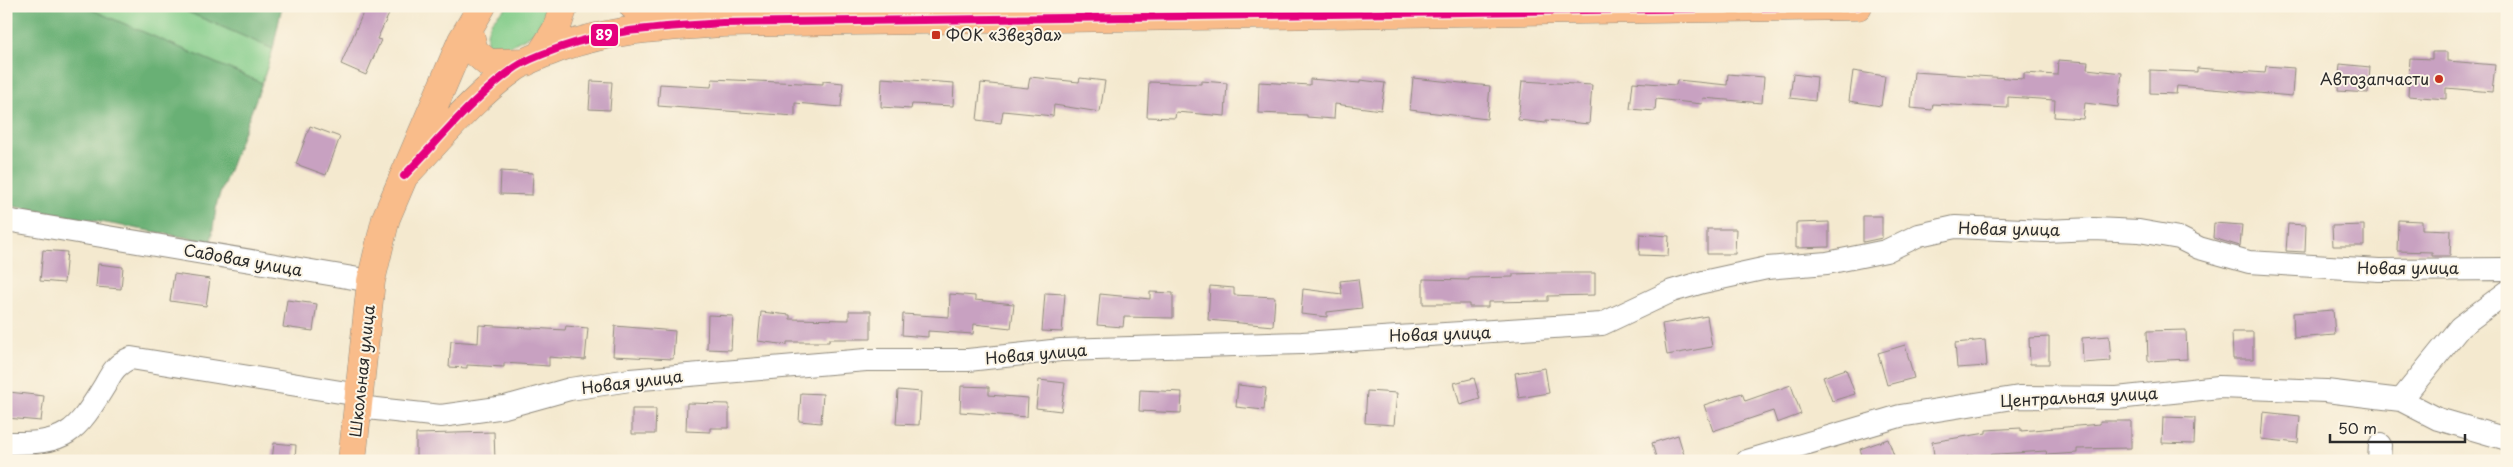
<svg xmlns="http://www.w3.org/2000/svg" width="2513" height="467" viewBox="0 0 2513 467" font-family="'Playpen Sans',sans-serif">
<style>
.green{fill:#82cc89;stroke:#567c5a}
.forest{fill:#69b075;stroke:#4a6e50}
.building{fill:#c8a1c1}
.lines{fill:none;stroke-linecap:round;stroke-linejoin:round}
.minor-casing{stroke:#908a7d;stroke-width:24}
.major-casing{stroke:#908a7d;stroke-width:29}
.minor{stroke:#fff;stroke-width:22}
.major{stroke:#f9bc8a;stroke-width:28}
.bus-1-casing{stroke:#fcf5e5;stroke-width:11}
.bus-1{stroke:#e5007d;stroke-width:8}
.poi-dot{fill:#c8321e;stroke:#fcf5e5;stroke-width:2}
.labels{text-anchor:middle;stroke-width:4;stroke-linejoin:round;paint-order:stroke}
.poi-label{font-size:16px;fill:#2b2b2b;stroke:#fcf5e5;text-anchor:start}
.street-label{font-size:16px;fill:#2b2b2b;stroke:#fcf5e5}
.line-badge{stroke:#fcf5e5;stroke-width:2}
.badge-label{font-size:14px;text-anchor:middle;font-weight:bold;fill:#fff}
</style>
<rect width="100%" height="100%" fill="#fcf5e5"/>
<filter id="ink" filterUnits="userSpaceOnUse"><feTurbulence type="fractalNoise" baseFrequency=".02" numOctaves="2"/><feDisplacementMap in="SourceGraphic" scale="10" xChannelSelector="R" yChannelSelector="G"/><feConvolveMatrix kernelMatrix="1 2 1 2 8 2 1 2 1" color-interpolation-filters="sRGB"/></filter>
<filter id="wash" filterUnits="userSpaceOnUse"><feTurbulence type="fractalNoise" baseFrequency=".0096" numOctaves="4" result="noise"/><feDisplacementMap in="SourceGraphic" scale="20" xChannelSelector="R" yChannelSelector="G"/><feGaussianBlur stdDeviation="1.12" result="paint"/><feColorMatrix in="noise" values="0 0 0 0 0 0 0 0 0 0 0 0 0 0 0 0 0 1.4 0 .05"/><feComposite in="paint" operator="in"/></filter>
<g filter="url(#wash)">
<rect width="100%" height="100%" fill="#f4e9cf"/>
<!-- green -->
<path class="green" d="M83 6H174L273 49 262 83Z
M508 6H546L551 17 536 32 497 53 488 51C484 26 490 21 508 6Z"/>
<!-- forest -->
<path class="forest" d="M6 6H83L262 83 217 202 211 242 6 205Z
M174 6H282L273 49Z"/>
<g id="blocks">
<!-- building -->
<path class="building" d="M366 6H393L377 39 381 40 366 75 341 64Z
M2432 52H2448V61L2495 65 2492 92 2446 88V99L2408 96 2410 58 2432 59Z
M2058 60 2088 62 2087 69 2122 73 2118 107 2085 103 2083 119 2054 117 2055 100 2008 97V108L1933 104 1932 110 1911 108 1914 72 2024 79V73L2057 75Z
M2340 64 2370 67 2368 93 2338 91Z
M2266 66 2294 68 2292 96 2177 86 2176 94 2150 93V70L2197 72V68L2265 73Z
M1853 71 1885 76 1881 106 1849 101Z
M1728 74 1764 77 1762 103 1703 98 1702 104 1656 99 1655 111 1630 109 1633 82 1676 85 1677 80 1727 85Z
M1793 74 1817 77 1815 101 1790 98Z
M1030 77 1079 82 1080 78 1105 81 1100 112 1054 105 1053 116 1003 111 1001 123 977 120 981 83 1028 88Z
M882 78 954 83 953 106 912 104 911 109 881 107Z
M1413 78 1490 86 1487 119 1410 110Z
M712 79 823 84V81L843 83 841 107 795 103V116L658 106 660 84 711 87Z
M1310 79 1360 83V80L1385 83 1381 110 1335 104 1334 119 1307 117V115L1258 113 1259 82 1310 85Z
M591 81 612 82 610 110 589 109Z
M1201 81 1227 83 1225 116 1176 112 1175 118 1147 117 1149 82 1201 84Z
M1522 81 1592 85 1589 124 1546 120V123L1518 120Z
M310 126 340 137 326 175 296 164Z
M501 171 533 173 532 195 500 194Z
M1863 216H1882V238L1863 242Z
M2398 220 2422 221V229L2451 230 2450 256H2432V252L2397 251Z
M1829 222V247L1796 248V223Z
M2214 223 2242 225 2240 246 2213 238Z
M2288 224 2306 225 2305 252 2286 251Z
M2364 225V246H2333L2332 226Z
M1707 229H1736L1735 254H1707Z
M1640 234 1669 236 1668 256 1639 255Z
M43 250 67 252 64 283 40 281Z
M98 264 123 267 121 289 96 287Z
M1547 273H1595V295L1548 296V301L1488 302V307H1469V304H1423V279L1469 280V278L1513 277V274Z
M174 274 210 279 206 306 170 301Z
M1358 279 1362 308 1327 312V317L1301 314 1303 289 1342 294 1340 281Z
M1210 286 1234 288V295L1275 297 1273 326 1208 320Z
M1150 292 1173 293V318L1124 317 1123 327 1097 325 1100 294 1150 299Z
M1045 293 1065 294 1062 332 1042 331Z
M950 294 975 296V300L1014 304 1011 328 974 324 973 334 928 331V337L902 335 903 314 949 317Z
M287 300 317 304 313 331 283 327Z
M2333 310 2335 335 2294 338 2293 313Z
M849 311H871V339H829V342H787V345L758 341 761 312 790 315V319L849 320Z
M708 315 733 316 731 350 707 349Z
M1707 316 1712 347 1667 355 1662 324Z
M479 325 565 330 566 326 588 328 585 360 549 357V366L504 363V367L467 365V368L449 367 451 341 478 343Z
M615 326 675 331 673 359 613 356Z
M2186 330 2187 359 2148 361 2147 331Z
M2232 332H2253V359H2233Z
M2109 336 2111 361 2083 363 2082 338Z
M2049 337V364H2030L2029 338Z
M1985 340 1987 366 1957 368 1955 343Z
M1905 345 1914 378 1887 385 1878 353Z
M1545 368 1549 393 1519 398 1515 373Z
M1846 369 1855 394 1832 401 1823 377Z
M1474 378 1480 399 1460 405 1454 383Z
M1039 380 1065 383 1061 411 1036 408Z
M1238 385 1266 388 1264 410 1236 407Z
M1791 385 1801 414 1777 423 1773 411 1713 431 1704 405 1742 393 1745 401Z
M961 386 989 387V395L1028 398 1027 417 960 412Z
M898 390 921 392 919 425 896 424Z
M1140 390 1182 392 1181 413 1139 411Z
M1367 391 1397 393 1394 425 1365 423Z
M9 392 44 396 41 421 6 418Z
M801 393 823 394 821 423 799 421Z
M687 403 729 404V428H710V432L686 431Z
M632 409H656L655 434H632Z
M2263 412 2300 416 2298 443 2261 439Z
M2163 417 2195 418 2194 444 2162 443Z
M2100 421H2131V448L2077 449V453L2047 455 2046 451 1967 456V461H1935L1932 442 1986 433V430L2021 428V431L2100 424Z
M494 432 495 461H416V434Z
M1678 435 1685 458 1674 461H1657L1652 443Z
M1888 439 1896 461H1864L1860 449Z
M274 443 296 445 295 461H272Z"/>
</g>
</g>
<g filter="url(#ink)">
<use href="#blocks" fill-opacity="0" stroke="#908a7d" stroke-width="1"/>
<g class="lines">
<!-- minor casing -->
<g class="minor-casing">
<path id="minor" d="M6 220 371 281
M2401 400 2460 327 2507 292
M358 407 441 416 505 407 570 389 630 380 866 360H968L1061 350 1302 343 1602 324 1672 291 1703 282 1767 268 1827 263 1886 251 1919 235 1955 227 2045 231 2094 229 2139 231 2179 238 2199 248 2249 262 2379 270 2507 269
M6 443C67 444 75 434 105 385 112 372 116 364 131 358L359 395
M1747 461 1900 416 2019 397 2117 398 2219 387 2326 391 2401 400 2438 419 2507 439
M2379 461 2380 445"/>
</g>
<!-- major casing -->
<g class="major-casing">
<path id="major" d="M633 6 685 16
M469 30 474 51 488 63 526 62
M541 54 556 30 564 6
M404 176C440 139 474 96 516 67 530 58 546 53 562 47 616 28 666 27 723 23L1858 6
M352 461 371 281 386 218 462 40 482 6"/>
</g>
<!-- minor -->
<use href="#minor" class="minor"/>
<!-- major -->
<use href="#major" class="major"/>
<!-- bus-1 casing -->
<g class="bus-1-casing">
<path id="bus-1" d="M404 176C440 139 474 96 516 67 530 58 546 53 562 47 616 28 666 27 723 23L1858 6"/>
</g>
<!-- bus-1 -->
<use href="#bus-1" class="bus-1"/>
</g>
</g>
<!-- markers -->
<g class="poi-dot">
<rect x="931" y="30" width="10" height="10" rx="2.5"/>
<circle cx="2439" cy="79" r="5"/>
</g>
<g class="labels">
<!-- poi labels -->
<g class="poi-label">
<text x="946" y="41">ФОК «Звезда»</text>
<text x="2429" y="85" text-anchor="end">Автозапчасти</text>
</g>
<!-- street labels -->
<g class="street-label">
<text transform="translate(2009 229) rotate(1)" y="6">Новая улица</text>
<text transform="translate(243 260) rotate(10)" y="6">Садовая улица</text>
<text x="2408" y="274">Новая улица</text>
<text transform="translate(1440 334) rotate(-2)" y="6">Новая улица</text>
<text transform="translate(1036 354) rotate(-5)" y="6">Новая улица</text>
<text transform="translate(362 371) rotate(-84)" y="6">Школьная улица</text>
<text transform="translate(632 382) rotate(-7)" y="6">Новая улица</text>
<text transform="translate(2079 397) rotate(-3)" y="6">Центральная улица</text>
</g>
</g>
<rect class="line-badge" x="590" y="23" width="29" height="24" rx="5" fill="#e5007d"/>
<g class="badge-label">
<text x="604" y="40">89</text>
</g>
<!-- margin -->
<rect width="2513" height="467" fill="none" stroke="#fcf5e5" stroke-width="25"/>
<!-- scale -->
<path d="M2330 434v8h135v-8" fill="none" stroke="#2b2b2b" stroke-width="2.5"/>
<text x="2338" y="434" font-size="15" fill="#2b2b2b" stroke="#fcf5e5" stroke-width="4" paint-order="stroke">50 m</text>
</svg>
